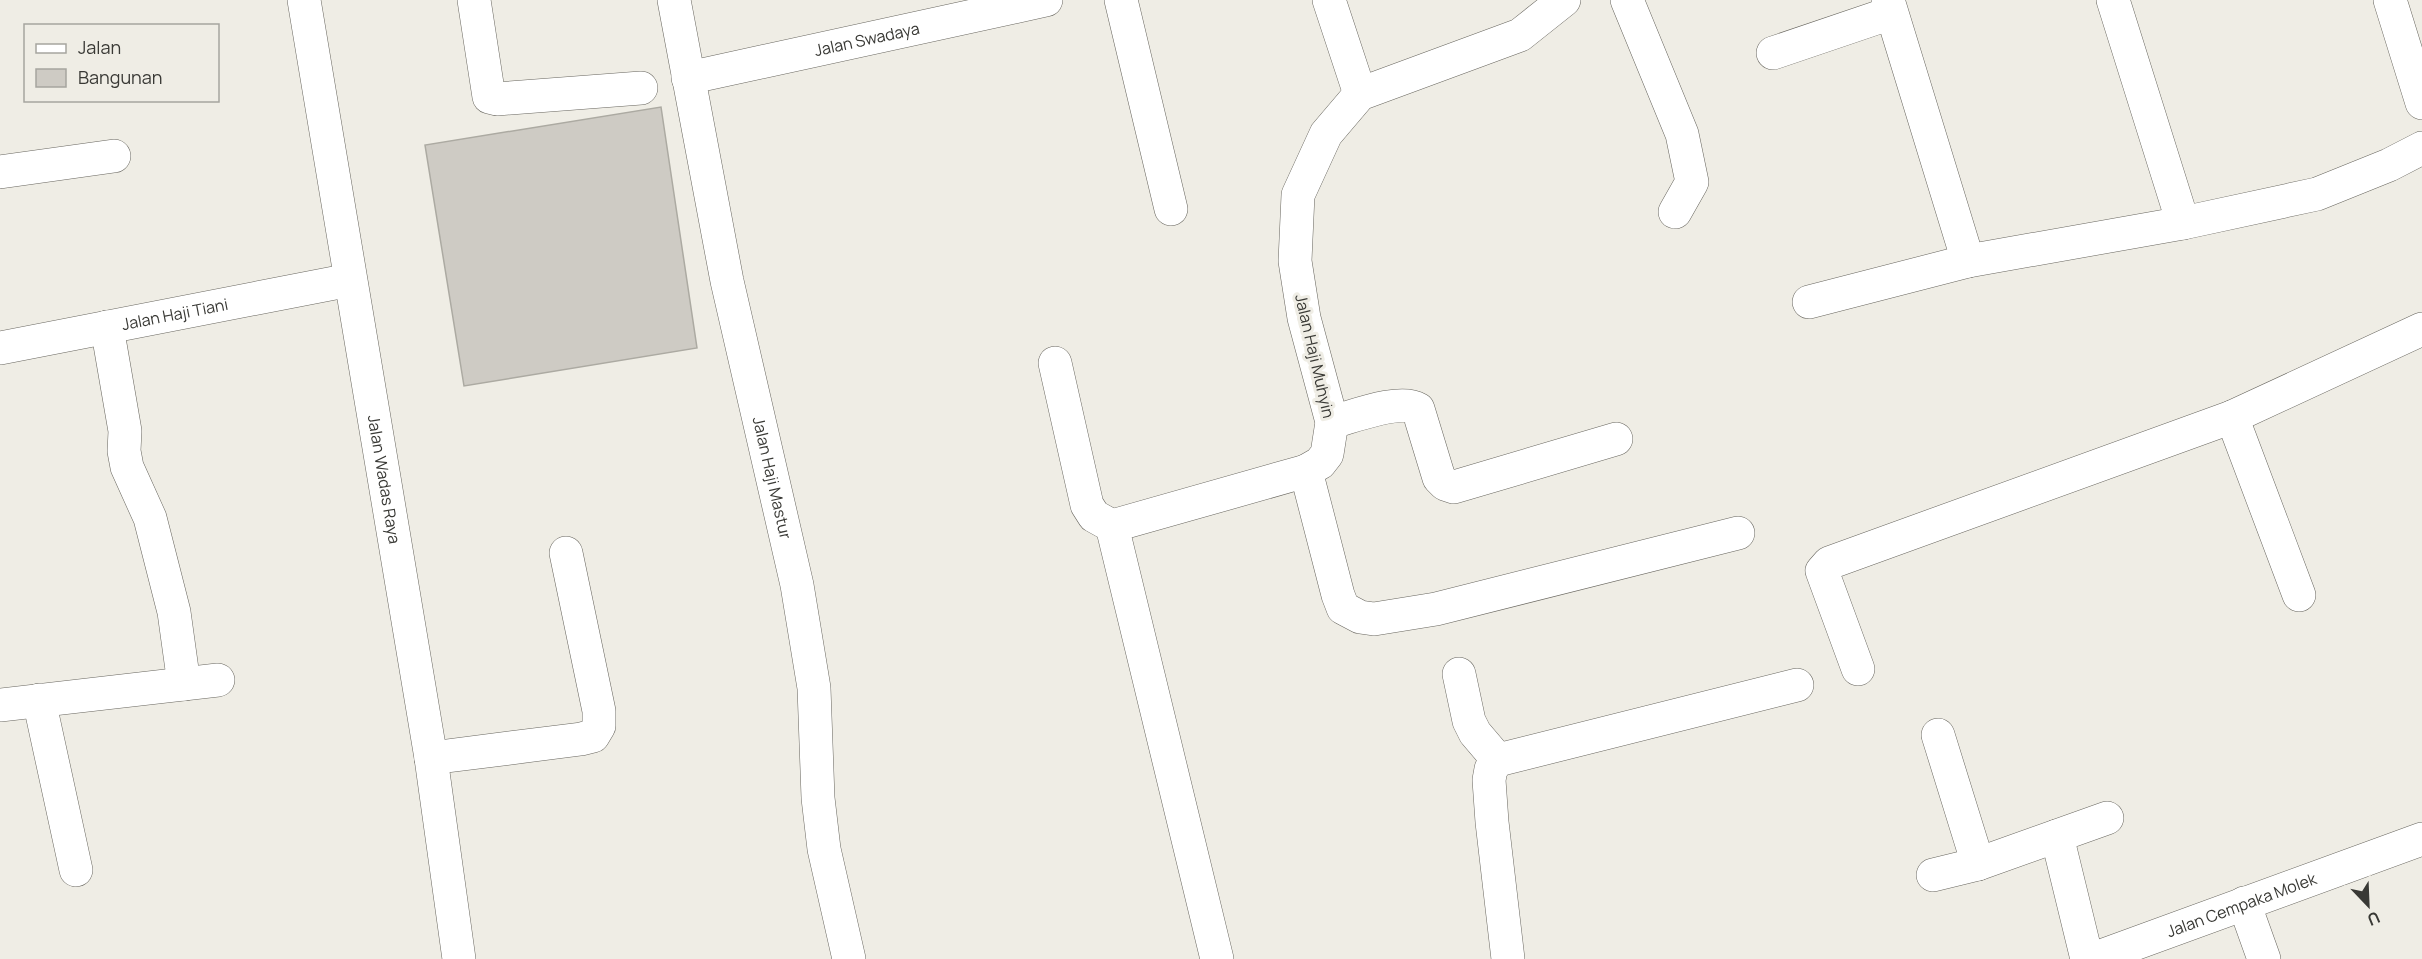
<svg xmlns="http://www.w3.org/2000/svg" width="2422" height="959" viewBox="0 0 2422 959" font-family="Manrope,sans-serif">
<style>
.building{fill:#cecbc4;stroke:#acaaa2;stroke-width:1.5}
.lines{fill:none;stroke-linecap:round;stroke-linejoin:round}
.minor-casing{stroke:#68665f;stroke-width:34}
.minor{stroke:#fff;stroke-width:33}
.labels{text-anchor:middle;stroke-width:6;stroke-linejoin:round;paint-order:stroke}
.street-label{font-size:16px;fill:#393935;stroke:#efede5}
</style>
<rect width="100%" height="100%" fill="#efede5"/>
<!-- building -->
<path class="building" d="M661 107 697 348 464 386 425 145Z"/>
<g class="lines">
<!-- minor casing -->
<g class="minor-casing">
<g id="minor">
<path id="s1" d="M304 0 431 758 459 959"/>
<path d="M474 0 489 97 497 99 641 88"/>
<path id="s2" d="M674 0 727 281 797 585 814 688 818 798 824 849 849 959"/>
<path d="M1121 0 1171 209"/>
<path d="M1329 0 1360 94"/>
<path d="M1627 0 1682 134 1692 182 1675 212"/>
<path d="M1888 0 1968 261"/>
<path d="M2113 0 2183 223"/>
<path d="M2390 0 2422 103"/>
<path d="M1773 53 1891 13"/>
<path id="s3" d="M688 78 1046 0"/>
<path d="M0 172 114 156"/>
<path d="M1809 302 1968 261 2183 223 2317 194 2389 165 2422 148"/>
<path d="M107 327 125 431 124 451 127 467 150 518 174 612 184 684"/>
<path id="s4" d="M0 348 350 280"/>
<path d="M1055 363 1087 505 1094 516 1112 526 1217 959"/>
<path d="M2232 417 2299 595"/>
<path d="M1332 422C1352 417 1400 398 1418 409L1439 478 1445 484 1454 487 1616 439"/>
<path d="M1306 471 1338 595 1343 608 1360 617 1374 619 1436 609 1738 533"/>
<path d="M1112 526 1306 471 1320 463 1327 454 1332 422 1304 318 1295 261 1298 195 1326 134 1360 94 1520 35 1564 0"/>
<path d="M1858 669 1822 571 1829 563 2232 417 2422 329"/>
<path d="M1459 674 1469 721 1475 733 1498 760"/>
<path d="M39 700 76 870"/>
<path d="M0 705 218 680"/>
<path d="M1938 735 1978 864"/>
<path d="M431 758 581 739 593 736 599 726V711L566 553"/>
<path d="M2057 836 2087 959"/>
<path d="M1933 875 1978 864 2107 818"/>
<path d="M2244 903 2264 959"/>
<path d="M1508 959 1492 822 1489 780 1491 769 1498 760 1797 685"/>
<path id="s5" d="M2093 959 2422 839"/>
</g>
</g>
<!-- minor -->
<use href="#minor" class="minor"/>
</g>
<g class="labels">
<!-- street labels -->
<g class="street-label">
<text dy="6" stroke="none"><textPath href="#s3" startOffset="183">Jalan Swadaya</textPath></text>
<text dy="6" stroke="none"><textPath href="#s4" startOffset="178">Jalan Haji Tiani</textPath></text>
<text transform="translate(1315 356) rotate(77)" y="6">Jalan Haji Muhyin</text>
<text dy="6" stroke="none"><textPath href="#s2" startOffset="488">Jalan Haji Mastur</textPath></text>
<text dy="6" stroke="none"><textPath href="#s1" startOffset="486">Jalan Wadas Raya</textPath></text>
<text dy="6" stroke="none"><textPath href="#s5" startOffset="158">Jalan Cempaka Molek</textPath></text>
</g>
</g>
<!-- legend -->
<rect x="24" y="24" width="195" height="78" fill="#efede5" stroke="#a6a59f" stroke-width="1.5"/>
<rect x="36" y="44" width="30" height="9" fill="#ffffff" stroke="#a6a59f" stroke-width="1.5"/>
<text x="78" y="54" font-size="18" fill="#393935">Jalan</text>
<rect x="36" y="69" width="30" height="18" fill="#cecbc4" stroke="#a6a59f" stroke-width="1.5"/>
<text x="78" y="84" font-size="18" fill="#393935">Bangunan</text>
<!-- north arrow -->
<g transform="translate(2368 905) rotate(157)" stroke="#efede5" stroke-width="4.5" paint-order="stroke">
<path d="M0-4.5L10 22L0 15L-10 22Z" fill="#393935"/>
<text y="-9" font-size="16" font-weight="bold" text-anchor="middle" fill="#393935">U</text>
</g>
</svg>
